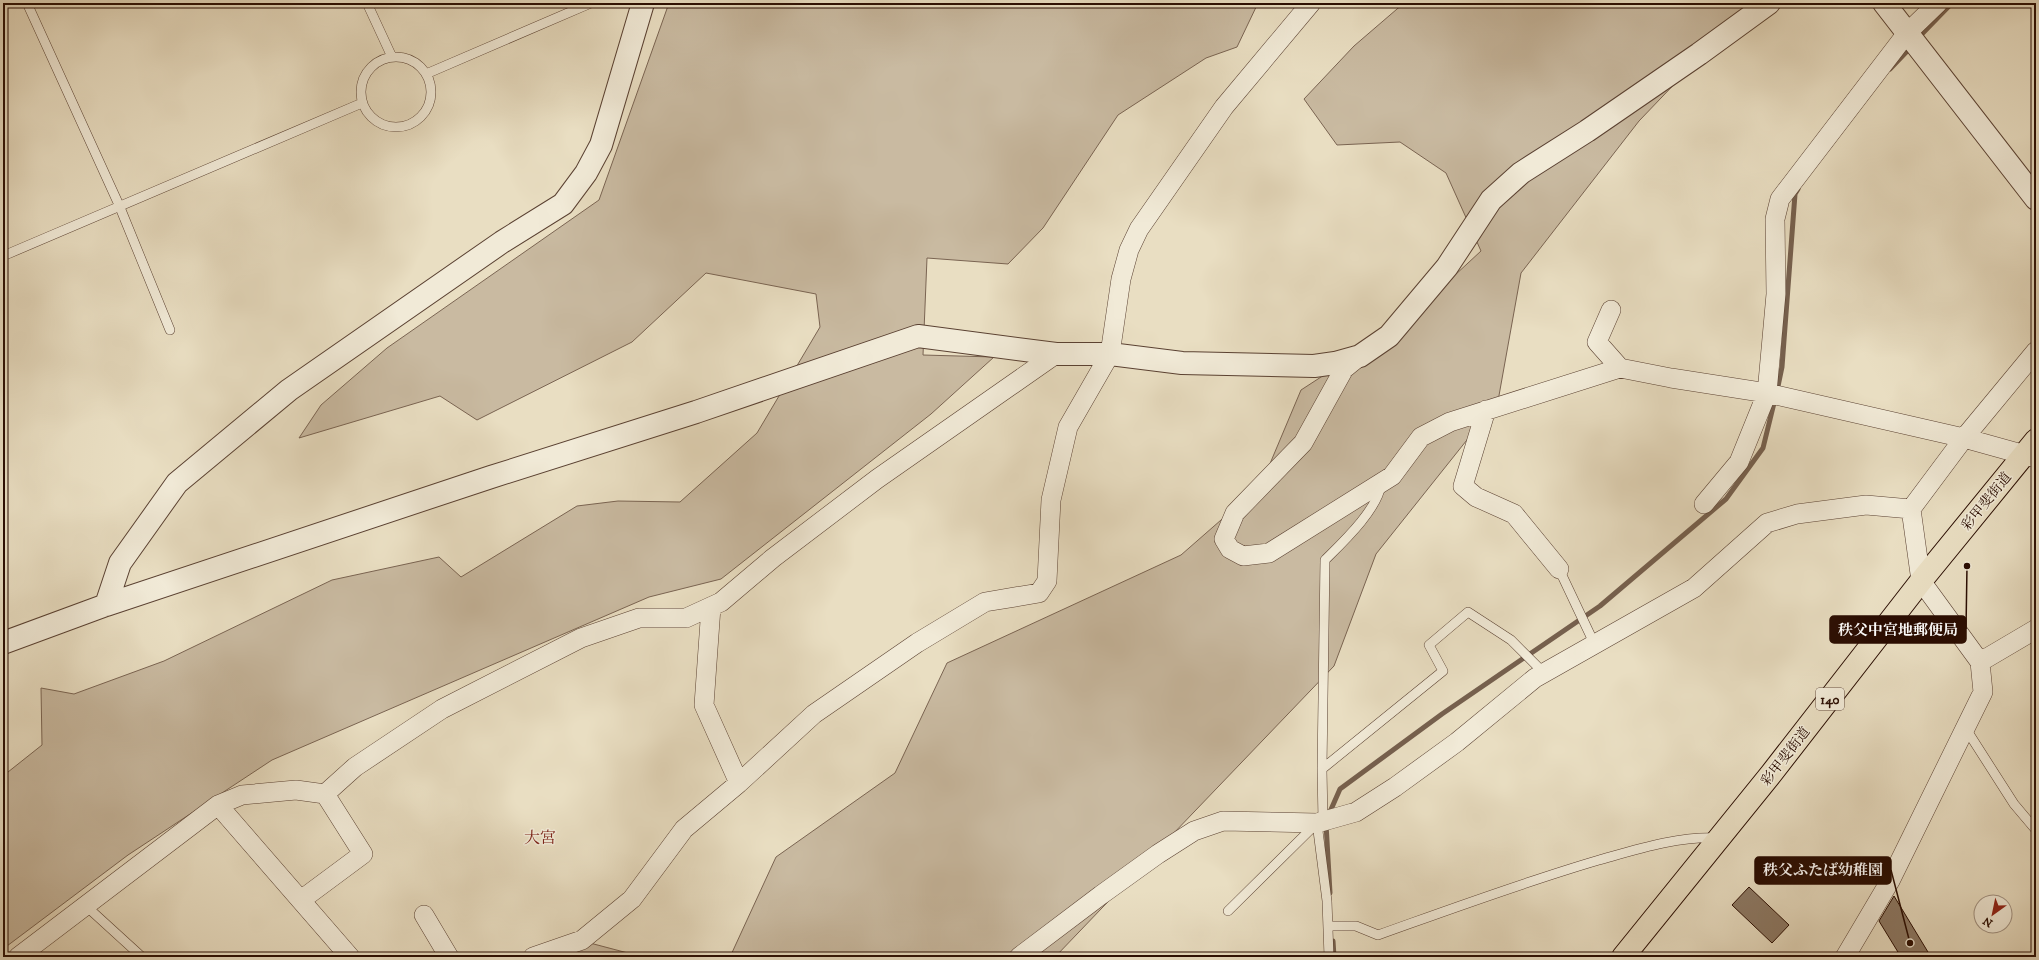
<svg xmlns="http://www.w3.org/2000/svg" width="2039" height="960" viewBox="0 0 2039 960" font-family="'IM FELL DW Pica','Noto Serif JP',serif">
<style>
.green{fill:#c9baa1;stroke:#7a6452}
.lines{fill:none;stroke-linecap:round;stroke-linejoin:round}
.stream{stroke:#76604e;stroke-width:5}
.building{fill:#8d7a66;stroke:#2a0d02}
.service-casing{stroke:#5a4132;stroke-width:10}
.minor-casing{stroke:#5a4132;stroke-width:20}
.tertiary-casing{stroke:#5a4132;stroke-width:24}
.trunk-casing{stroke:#2a0d02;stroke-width:24}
.service{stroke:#f1ead7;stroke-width:9}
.minor{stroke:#f1ead7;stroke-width:19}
.tertiary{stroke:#f1ead7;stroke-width:22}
.trunk{stroke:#e9dec2;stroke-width:22}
.labels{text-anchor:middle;stroke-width:3;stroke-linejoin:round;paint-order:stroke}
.shield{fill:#f1ead7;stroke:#664f42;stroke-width:1}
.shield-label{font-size:13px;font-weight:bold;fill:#2a0d02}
.street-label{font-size:14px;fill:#2a0d02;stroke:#f1ead7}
.quarter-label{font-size:16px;fill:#7a1f14;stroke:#f1ead7}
.leader{fill:none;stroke:#2a0d02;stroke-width:1.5}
.callout-dot{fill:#2a0d02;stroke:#f1ead7;stroke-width:1.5}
.callout{fill:#2a0d02;stroke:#2a0d02;stroke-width:1.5}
.callout-label{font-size:15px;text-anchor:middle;font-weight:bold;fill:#fff}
</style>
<rect width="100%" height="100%" fill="#e9dec2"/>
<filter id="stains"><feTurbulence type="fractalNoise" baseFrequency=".005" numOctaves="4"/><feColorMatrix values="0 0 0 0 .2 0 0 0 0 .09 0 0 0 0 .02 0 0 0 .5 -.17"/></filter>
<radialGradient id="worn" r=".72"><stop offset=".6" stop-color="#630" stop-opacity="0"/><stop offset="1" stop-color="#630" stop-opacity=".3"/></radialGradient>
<!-- green -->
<path class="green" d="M669 3H1258L1237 47 1206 58 1118 115 1043 228 1008 264 927 258 923 355 994 357 931 414 721 579 649 597 272 760 128 855 3 949V776L42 745 41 688 74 694 164 661 332 580 439 557 461 577 577 506 618 501 680 502 757 433 820 327 816 294 706 273 632 342 477 420 440 396 299 438 321 405 387 348 599 200Z
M1404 3H1752L1639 121 1521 273 1498 401 1376 554 1334 666 1055 957H730L776 857 895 773 947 663 1181 555 1261 485 1301 390 1401 325 1481 251 1446 173 1400 142 1337 145 1304 99 1354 46Z
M571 938 643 957H553Z"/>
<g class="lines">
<!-- stream -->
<path class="stream" d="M1918 38 1952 3
M1890 69 1912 46
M1777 391 1782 367 1795 194 1798 189
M1329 814 1340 789 1442 714 1600 606 1726 499 1763 448 1775 399
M1326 824 1330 893
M1333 941 1334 957"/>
</g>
<!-- building -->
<path class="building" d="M1749 887 1789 925 1772 943 1732 905Z
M1894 896 1931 957H1901L1879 921Z"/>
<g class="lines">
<!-- service casing -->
<g class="service-casing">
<path id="service" d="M27 3 119 205 170 330
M367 3 392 57
M361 92a35 35 0 1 1 70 0a35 35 0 1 1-70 0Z
M426 74 591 3
M3 256 362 103
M1559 569 1594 643
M1966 729 2014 804 2036 830
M1322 769 1443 671 1429 645 1468 612 1511 640 1544 673
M1323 821 1322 769 1325 560C1343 542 1377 510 1381 485
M1317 823 1327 901 1329 957
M85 905 142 957
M1228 911 1316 824
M1328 926H1356L1378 935C1451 909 1524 882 1599 860 1638 849 1678 836 1718 838"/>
</g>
<!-- minor casing -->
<g class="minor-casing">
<path id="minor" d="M1611 310 1597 342 1620 368 1671 378 1767 393 1964 438 2036 458
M1360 356 1344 369 1303 443 1235 513 1224 539 1230 549 1243 556 1269 553 1392 476 1421 437 1450 422 1620 368
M1486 410 1463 486 1476 497 1514 514 1559 569
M1704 504 1739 462 1767 393 1776 294 1775 219 1780 199 1907 33 1938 3
M711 607 704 705 739 783
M1980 662 2036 629
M218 805 350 957
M301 900 363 854 325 794
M424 915 449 957
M18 957 218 805 242 795 296 790 325 794 355 767 442 709 581 638 639 618H686L721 602 773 558 877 479 1056 354
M533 957 582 940 632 899 684 829 739 783 814 714 917 643 985 602 1039 593 1047 581 1051 500 1068 427 1110 354 1121 279 1129 250 1139 229 1224 107 1311 3
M1019 957 1101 895 1158 854 1194 831 1223 821 1317 823 1356 812 1395 787 1457 742 1535 678 1694 588 1767 523 1797 514 1866 505 1911 509
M1845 957 1890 881 1983 692 1980 662 1921 581 1911 509 1964 438 2036 351"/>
</g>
<!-- tertiary casing -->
<g class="tertiary-casing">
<path id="tertiary" d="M1884 3 2036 199
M106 605 120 563 177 483 289 390 502 242 563 204 586 173 601 145 643 3
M3 643 106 605 491 477 696 412 918 336 1056 354H1110L1182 363 1314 366 1335 363 1360 356 1389 336 1447 267 1491 200 1521 173 1587 131 1699 54 1769 3"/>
</g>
<!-- trunk casing -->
<g class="trunk-casing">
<path id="trunk" d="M1623 957 1771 774 1921 581 2036 440"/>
</g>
<!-- service -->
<use href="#service" class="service"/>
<!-- minor -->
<use href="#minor" class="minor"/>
<!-- tertiary -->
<use href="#tertiary" class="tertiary"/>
<!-- trunk -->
<use href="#trunk" class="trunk"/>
</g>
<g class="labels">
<!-- shield labels -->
<rect class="shield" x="1816" y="688" width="28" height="22" rx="3"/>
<g class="shield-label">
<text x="1830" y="704">140</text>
</g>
<!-- street labels -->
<g class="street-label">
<text transform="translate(1986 501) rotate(-51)" y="5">彩甲斐街道</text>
<text transform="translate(1785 756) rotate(-52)" y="5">彩甲斐街道</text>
</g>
<!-- quarter labels -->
<g class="quarter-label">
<text x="540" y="843">大宮</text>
</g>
</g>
<!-- callouts -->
<path class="leader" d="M1967 566L1966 629M1910 943L1891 870"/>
<g class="callout-dot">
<circle cx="1967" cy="566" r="4"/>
<circle cx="1910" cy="943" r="4"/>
</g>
<g class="callout">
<rect x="1830" y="616" width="136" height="27" rx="4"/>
<rect x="1755" y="857" width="136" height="27" rx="4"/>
</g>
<g class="callout-label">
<text x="1898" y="635">秩父中宮地郵便局</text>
<text x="1823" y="875">秩父ふたば幼稚園</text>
</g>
<!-- margin -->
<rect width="2039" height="960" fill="none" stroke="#e9dec2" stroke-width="16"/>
<rect x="4" y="4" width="2031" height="952" fill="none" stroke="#2a0d02" stroke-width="2"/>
<rect x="8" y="8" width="2023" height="944" fill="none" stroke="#2a0d02"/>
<!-- north arrow -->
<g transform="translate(1993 914) rotate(213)"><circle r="19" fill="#f1ead7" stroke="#a19282"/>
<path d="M0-3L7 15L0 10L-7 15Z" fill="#8f2418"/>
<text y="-6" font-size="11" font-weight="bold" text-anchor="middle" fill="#2a0d02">N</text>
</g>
<rect width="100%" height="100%" filter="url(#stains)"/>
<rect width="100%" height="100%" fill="url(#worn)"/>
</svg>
